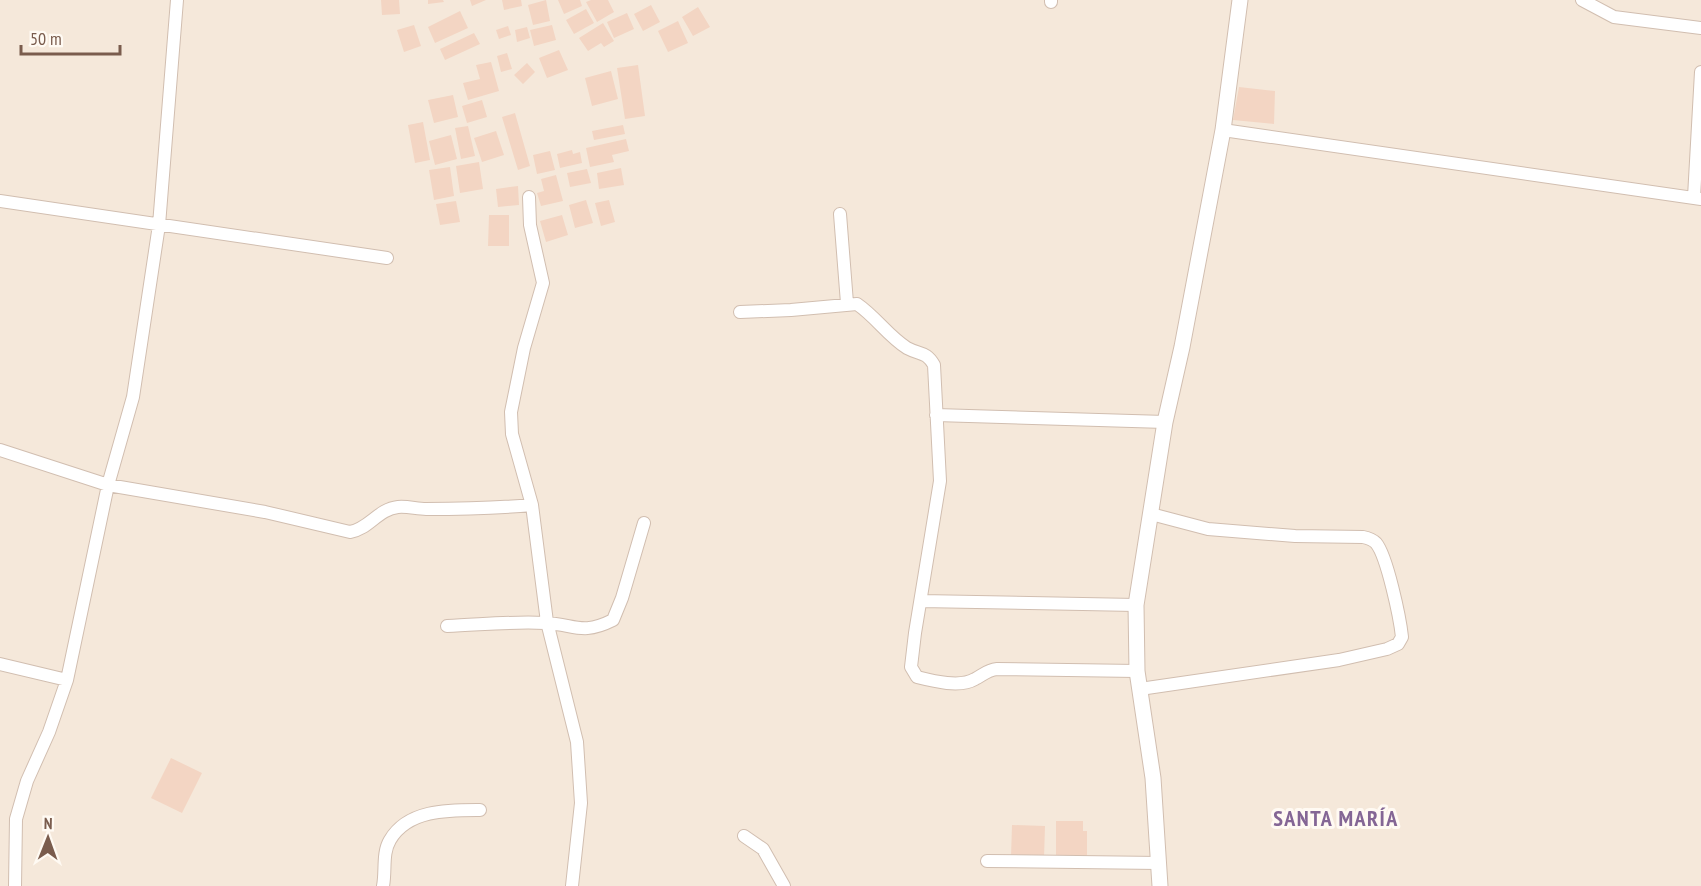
<svg xmlns="http://www.w3.org/2000/svg" width="1701" height="886" viewBox="0 0 1701 886" font-family="'PT Sans Narrow',sans-serif">
<style>
.residential{fill:#f5e8da}
.building{fill:#f3d5c3}
.lines{fill:none;stroke-linecap:round;stroke-linejoin:round}
.minor-casing{stroke:#d1beb0;stroke-width:14}
.tertiary-casing{stroke:#d1beb0;stroke-width:17}
.minor{stroke:#fff;stroke-width:12}
.tertiary{stroke:#fff;stroke-width:15}
.labels{text-anchor:middle;stroke-width:6;stroke-linejoin:round;paint-order:stroke}
.district-label{font-size:22px;font-weight:bold;letter-spacing:1.5px;fill:#846695;stroke:#fffaf3}
</style>
<rect width="100%" height="100%" fill="#fdf6ec"/>
<!-- residential -->
<path class="residential" d="M0 0H1701V886H0Z"/>
<!-- building -->
<path class="building" d="M381 0H399L400 14 382 15Z
M428 0H443L444 2 428 4Z
M470 0H486L472 6Z
M502 0H521L522 6 504 10Z
M546 0 550 21 533 25 528 5Z
M558 0H580L582 6 564 14Z
M591 0H608L614 12 597 22 586 2Z
M651 5 660 22 643 31 634 14Z
M698 7 710 27 693 36 682 17Z
M586 9 594 23 574 34 566 20Z
M460 11 468 28 435 43 428 27Z
M627 13 634 29 614 38 607 22Z
M678 21 688 43 668 52 658 31Z
M603 23 614 41 604 47 601 43 588 51 579 38Z
M414 25 421 46 404 52 397 30Z
M552 25 556 40 534 46 530 30Z
M508 26 511 35 499 39 496 30Z
M527 27 530 38 517 42 515 30Z
M474 33 480 44 445 60 440 49Z
M559 50 568 70 547 78 539 58Z
M507 53 512 69 501 72 497 56Z
M491 62 499 91 468 100 463 83 480 79 476 65Z
M527 63 535 72 523 84 514 75Z
M638 65 645 116 625 119 617 68Z
M611 71 618 99 592 106 585 78Z
M1239 87 1275 91 1274 124 1233 120Z
M453 95 458 117 434 123 428 100Z
M482 100 487 117 467 123 462 106Z
M515 113 530 166 518 170 502 117Z
M423 122 430 160 415 163 408 125Z
M623 125 625 134 594 140 592 131Z
M468 126 475 156 461 159 455 128Z
M496 131 504 155 482 162 474 138Z
M451 135 457 159 435 165 429 141Z
M626 139 629 151 612 155 614 162 590 167 586 148Z
M572 150 573 154 580 152 582 163 560 168 557 154Z
M550 151 555 170 537 174 533 155Z
M479 162 483 189 460 193 456 166Z
M450 167 454 196 434 200 429 170Z
M621 168 624 185 599 189 597 173Z
M587 169 591 183 570 187 567 173Z
M556 175 563 201 541 206 537 193 544 191 541 179Z
M518 186 519 205 498 207 496 189Z
M586 200 593 223 575 228 569 205Z
M609 200 615 222 601 226 595 203Z
M456 201 460 222 440 225 436 204Z
M489 215H509V246H488Z
M562 215 568 235 546 242 540 221Z
M171 758 202 773 182 813 151 798Z
M1056 821H1083V831H1087V859H1056Z
M1012 825 1045 826 1044 858 1011 857Z"/>
<g class="lines">
<!-- minor casing -->
<g class="minor-casing">
<path id="minor" d="M1582 0 1614 17 1701 28
M1051 2V0
M1223 130 1701 199
M529 197 530 225 543 283 524 348 511 412 512 434 532 505 547 622 577 742 581 803 572 886
M1694 197 1701 72
M0 201 387 258
M840 214 847 303
M740 312 791 310 857 304C876 317 888 336 907 348 920 355 926 351 934 365L940 481 915 633 911 667 917 677C933 681 960 688 975 679 983 675 987 670 997 669L1137 671
M936 415 1165 422
M0 450 108 485 265 512 350 532C369 529 378 509 398 507 407 506 417 509 426 509 461 509 497 508 532 505
M921 601 1136 605
M447 626C479 625 513 621 545 623 575 624 581 636 613 620L622 598 644 523
M0 664 67 680
M1140 689 1339 660 1387 649 1398 644 1402 637C1400 618 1387 556 1376 543 1372 539 1368 538 1363 537L1295 536 1208 529 1151 514
M744 836 763 849 784 886
M987 861 1159 863
M15 886 16 819 27 781 49 732 67 680 108 485 133 397 159 225 177 0
M383 886C386 871 382 853 390 840 408 809 450 810 480 810"/>
</g>
<!-- tertiary casing -->
<g class="tertiary-casing">
<path id="tertiary" d="M1160 886 1153 778 1137 671 1136 605 1165 422 1182 347 1223 130 1240 0"/>
</g>
<!-- minor -->
<use href="#minor" class="minor"/>
<!-- tertiary -->
<use href="#tertiary" class="tertiary"/>
</g>
<g class="labels">
<!-- district labels -->
<g class="district-label">
<text x="1336" y="826">SANTA MARÍA</text>
</g>
</g>
<!-- north arrow -->
<g transform="translate(48 838) rotate(1)" stroke="#fffaf3" stroke-width="4.5" paint-order="stroke">
<path d="M0-4.5L10 22L0 15L-10 22Z" fill="#7a5c4d"/>
<text y="-9" font-size="16" font-weight="bold" text-anchor="middle" fill="#7a5c4d">N</text>
</g>
<!-- scale -->
<path d="M21 45v9h99v-9" fill="none" stroke="#7a5c4d" stroke-width="3"/>
<text x="30" y="45" font-size="18" fill="#7a5c4d" stroke="#fffaf3" stroke-width="4.5" paint-order="stroke">50 m</text>
</svg>
